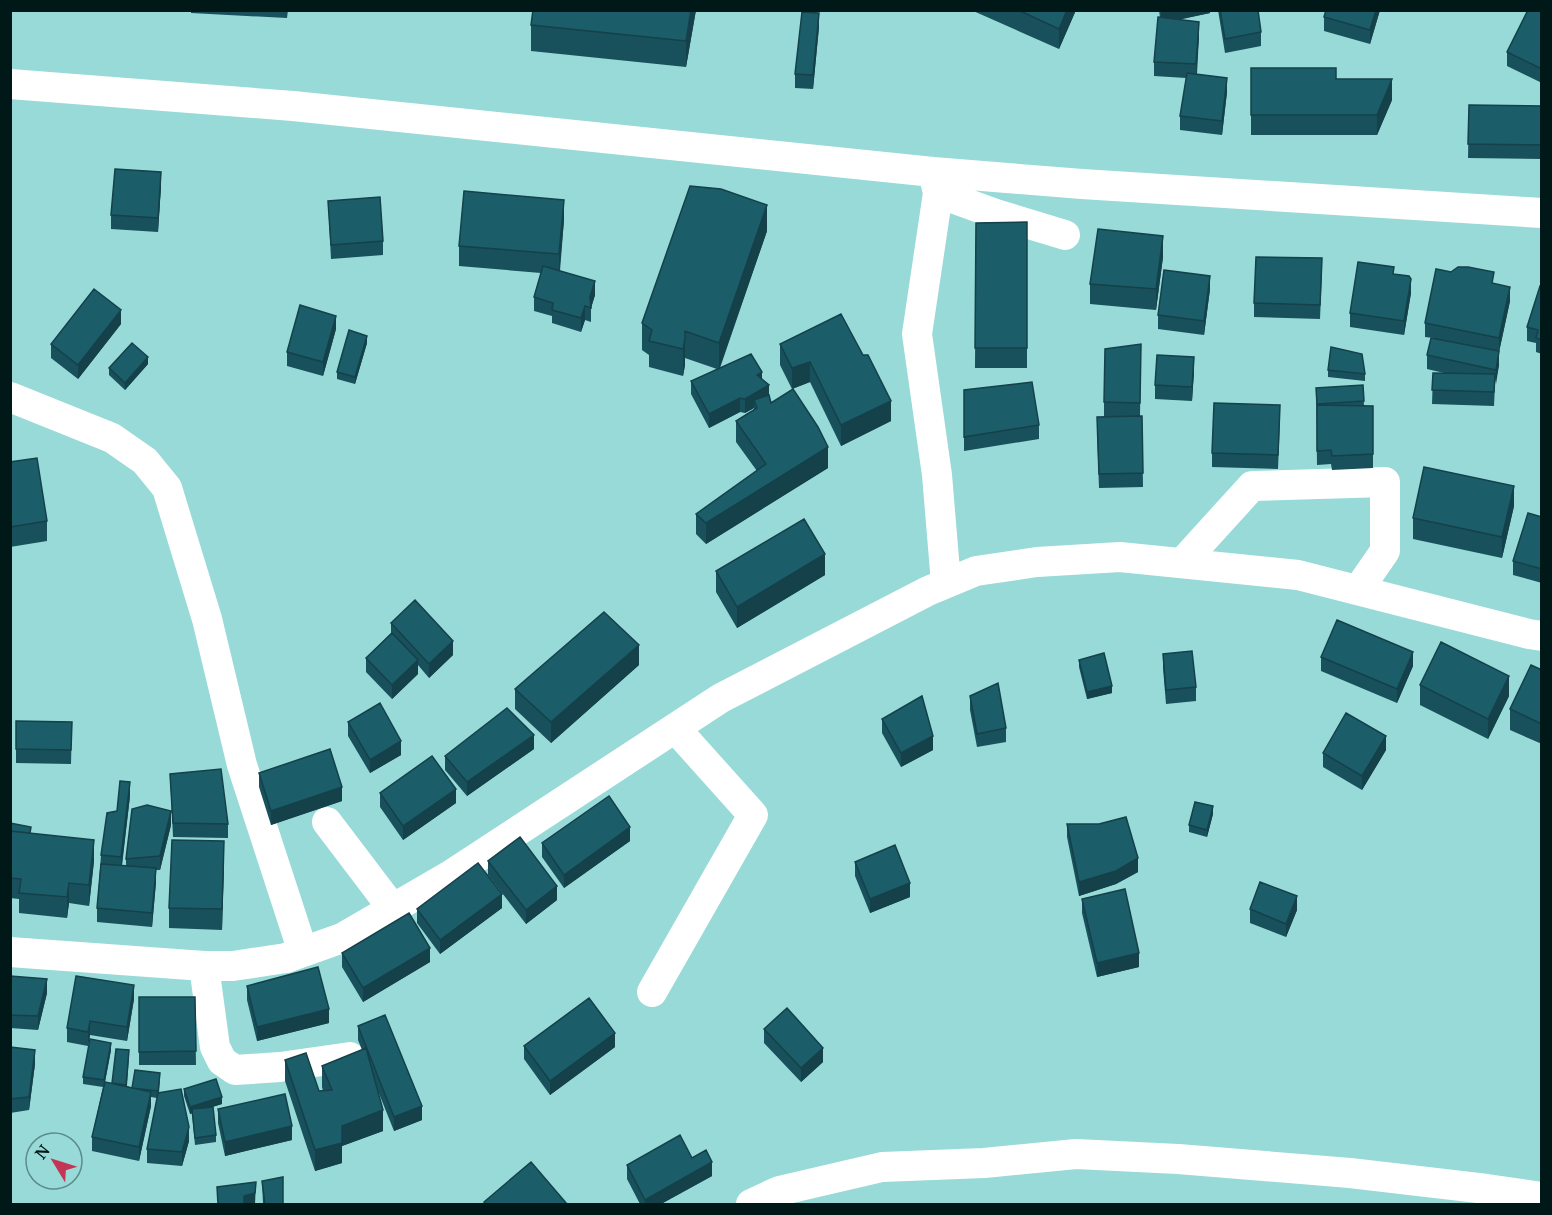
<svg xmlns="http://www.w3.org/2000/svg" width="1552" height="1215" viewBox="0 0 1552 1215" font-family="'Noto Serif',serif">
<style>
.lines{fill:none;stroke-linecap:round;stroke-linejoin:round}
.minor{stroke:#fff;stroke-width:30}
.wall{fill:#18505b}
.shaded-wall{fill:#14414a}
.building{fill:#1c5d6a;stroke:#14414a;stroke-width:1.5}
</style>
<rect width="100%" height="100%" fill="#97dad7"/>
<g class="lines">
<!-- minor -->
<path class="minor" d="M10 84 293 106 933 172 1082 184 1542 213
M933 172 938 193 917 334 937 475 946 583
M938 193 996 214 1065 235
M10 397 112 438 145 461 167 488 207 619 242 765 303 952
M1182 563 1252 486 1385 482V551L1358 590
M327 822 393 909
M10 952 204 966H233L286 958 342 938 449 876 721 698 928 591 976 571 1037 562 1120 557 1298 575 1529 634 1542 636
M204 966 215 1047 222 1061 235 1070 280 1067 350 1057
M652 992 753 815 675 728
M751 1204 779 1191 882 1167 984 1163 1076 1154 1178 1159 1350 1173 1487 1189 1542 1197"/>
</g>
<!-- wall -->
<path class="wall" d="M191 10H288L287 18 191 13Z
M533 10H696L686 67 531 51V25Z
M971 10H1076L1059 49Z
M1159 10H1210V13L1178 20 1199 36 1197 74 1227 92 1222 135 1180 130V116L1186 78 1154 76V62L1160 18Z
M1218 10H1258L1261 32V46L1225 53Z
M1380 10 1370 44 1324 31V17Z
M1542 10V83L1507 66V52Z
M819 27 813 89 795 88V74Z
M1251 68 1336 79 1392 100 1377 135H1251Z
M1469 105 1542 106V159L1468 158Z
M161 186 158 232 111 229V215Z
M328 201 383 241V255L331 259Z
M564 220 560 271 595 295 591 308V322L585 320 581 332 552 323V316L534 311V297L541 273 459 266V246Z
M1027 222V368H975L976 223Z
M767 231 720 368 762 379 771 403 828 468 706 544 696 534V514L757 471 736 442V421L754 410V408L745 413 740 412 709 428 691 394V381L717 369 685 358V365L683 376 649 367V355L642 350V323Z
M1163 257 1156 310 1090 304V284Z
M1322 272 1320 319 1254 317V303Z
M1394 274 1411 293 1404 335 1350 327V313Z
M1494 283 1510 301 1499 352V365L1495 384 1494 406 1432 404 1433 373H1444L1427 369V355L1434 338 1425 337V323Z
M1542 287V354L1536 352V343L1527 341V327Z
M1210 289 1204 335 1158 329V315Z
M841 314 891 421 841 446 810 382 792 389 780 365V344Z
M121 324 78 379 51 358V344Z
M336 329 323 376 287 366V352Z
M367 343 355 384 337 379V372Z
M1141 344 1140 416H1142L1143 487 1099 488 1097 431 1125 416H1104V402Z
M148 364 125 390 109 375V368Z
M1328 370 1365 374V381L1328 377Z
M1194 371 1192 401 1155 399V385Z
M1363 385 1364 406H1373V468L1332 470 1331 464 1317 465 1316 388Z
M964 390 1039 425V439L964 451Z
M1280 419 1278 469 1212 467V453Z
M10 462 47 521V541L10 547Z
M1514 506 1502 558 1413 539V518Z
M1542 517V583L1513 575V561Z
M716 571 825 575 737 628 716 592Z
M391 623 453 655 429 678 418 665V674L392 699 366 672V658L391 633Z
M1163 654 1196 687V701L1166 704 1163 668Z
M1321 657 1413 666 1397 703 1321 671Z
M1079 660 1112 693 1087 699 1079 667Z
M639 665 551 743 515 709V689Z
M1542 670V744L1510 730V709Z
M1420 685 1509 696 1488 739 1420 705Z
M970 696 1006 728V742L977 747 970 710Z
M882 719 933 750 901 767 882 733Z
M16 721 72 722 71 764 16 763Z
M348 722 401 755 370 773 348 736Z
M534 749 467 796 445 770V756Z
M1386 750 1362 790 1323 767V753Z
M259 773 342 801 271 825 259 787Z
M170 774 228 824V838L173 837Z
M380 793 456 803 403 840 380 807Z
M130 796 122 866H126V859L171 825 160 870H156V882L152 927 97 922V908L101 855 117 811Z
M1213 814 1207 837 1189 832V825Z
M10 823 31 834 94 861 89 906 69 903 67 918 19 913V899L10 898Z
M1067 824 1138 872 1116 884 1079 896 1067 837Z
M630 841 564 888 542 857V843Z
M488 861 557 900 526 924 488 875Z
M224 862 222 930 169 928V908Z
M855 862 910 897 870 913 855 876Z
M1082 899 1139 967 1097 977 1082 913Z
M502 908 440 954 417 923V909Z
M1250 909 1297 910 1286 937 1250 923Z
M342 953 430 962 363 1002 342 967Z
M10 976 47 993 38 1030 10 1028Z
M247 986 329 1023 257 1041 247 1000Z
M139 997H195L196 1065H139Z
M134 999 127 1041 90 1035 88 1046 67 1042V1028Z
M358 1026 422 1120 394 1131 376 1086 383 1131 342 1146V1163L315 1171 285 1081V1060L319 1091H323L322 1087V1066L362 1050 358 1040Z
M764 1029 823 1062 801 1082 764 1043Z
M524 1046 615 1047 550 1095 524 1059Z
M10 1047 35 1064 29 1110 10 1113Z
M111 1050 105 1082 112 1083 129 1057 127 1086 132 1088 160 1080 159 1093 189 1141 182 1166 147 1163V1149L157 1098 151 1097V1106L139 1161 92 1151V1137L103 1087 83 1084V1077Z
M184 1089 222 1104 212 1107 216 1135V1142L195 1145 192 1113 190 1114 184 1096Z
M218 1109 292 1140 225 1156 218 1123Z
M692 1158 712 1176 661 1204H640L627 1179V1165Z
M262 1181 283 1204H263Z"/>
<!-- shaded-wall -->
<path class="shaded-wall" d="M691 10H696L686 67V41Z
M1067 10H1076L1059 49V29Z
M1161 10H1210V13L1161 23Z
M1376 10H1380L1370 44V30Z
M819 13V27L813 89V75Z
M1199 22V36L1196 78V64Z
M1227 78V92L1222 135V121Z
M1392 79V100L1377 135V115Z
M161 172V186L158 232V218Z
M564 200V220L559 275V254Z
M767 205V231L719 369V343Z
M1163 236V257L1156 310V289Z
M1210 276V289L1204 335V321Z
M1411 279V293L1404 335V321Z
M595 281V295L591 308 590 297Z
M1510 287V301L1499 352V338Z
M585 306V320L581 332V318Z
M121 310V324L78 379V365Z
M336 316V329L323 376V362Z
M367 336V343L355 384V377Z
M685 339V365L683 376V349Z
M1499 351V365L1496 384V370Z
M148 357V364L125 390V383Z
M1194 357V371L1192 401V387Z
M810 362V382L792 389V368Z
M762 372V386L757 375Z
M769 385V399L754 400V408L745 413V399Z
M740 398V412L709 428V414Z
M891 401V421L841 446V425Z
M828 447V468L706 544V523Z
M1514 486V506L1502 558V537Z
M825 554V575L737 628V607Z
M453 641V655L429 678V664Z
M639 645V665L551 743V722Z
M1413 652V666L1397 703V689Z
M418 660V674L392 699V685Z
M1509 676V696L1488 739V719Z
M1112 686V693L1087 699V692Z
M534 735V749L467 796V782Z
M933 736V750L901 767V753Z
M1386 736V750L1362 790V776Z
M401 741V755L370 773V760Z
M130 782V796L121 871V857Z
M342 787V801L271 825V811Z
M456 789V803L403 840V826Z
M1213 806V814L1207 837V830Z
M171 811V825L160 870V856Z
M630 827V841L564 888V875Z
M94 840V861L89 906V885Z
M224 841V862L222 930V909Z
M1138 858V872L1116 884 1079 896V882Z
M156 868V882L152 927V913Z
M69 883V903L67 918V897Z
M910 883V897L870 913V899Z
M557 886V900L526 924V910Z
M502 894V908L440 954V940Z
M1297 896V910L1286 937V924Z
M430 948V962L363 1002V988Z
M1139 953V967L1097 977V963Z
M47 979V993L38 1030V1016Z
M134 985V999L127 1041V1027Z
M329 1009V1023L257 1041V1027Z
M90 1021V1035L88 1046V1032Z
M615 1033V1047L550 1095V1081Z
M111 1043V1050L104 1087V1080Z
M823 1048V1062L801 1082V1068Z
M35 1050V1064L29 1110V1097Z
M151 1092V1106L139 1161V1147Z
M222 1097V1104L190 1114V1107Z
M422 1106V1120L394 1131V1117Z
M383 1110V1131L342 1146V1163L315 1171V1150L342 1126Z
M292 1126V1140L225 1156V1142Z
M189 1127V1141L182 1166V1152Z
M712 1162V1176L661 1204H645V1200Z
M256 1182 255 1204H244V1196Z"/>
<!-- building -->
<path class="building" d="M533 10H691L686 41 531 25Z
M1018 10H1067L1059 29Z
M1220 10H1258L1261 32 1225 39Z
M1326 10H1376L1370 30 1324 17Z
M1528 10H1542V69L1507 52Z
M802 12 819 13 813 75 795 74Z
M1158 17 1199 22 1196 64 1154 62Z
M1251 68H1336V79H1392L1377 115H1251Z
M1187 73 1227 78 1222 121 1180 116Z
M1469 105 1542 106V145L1468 144Z
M115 169 161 172 158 218 111 215Z
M690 186 721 189 767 205 719 343 685 331V339L683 349 649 341 652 330 642 323Z
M464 191 564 200 559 254 459 246Z
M380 197 383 241 331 245 328 201Z
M1027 222V348H975L976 223Z
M1098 229 1163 236 1156 289 1090 284Z
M1256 257 1322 258 1320 305 1254 303Z
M1358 262 1394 267 1393 274 1409 276 1411 279 1404 321 1350 313Z
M543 266 595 281 590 297 591 308 585 306 581 318 552 310 553 303 534 297Z
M1458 267H1468L1494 272 1492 283 1510 287 1499 338 1425 323 1436 269 1451 272Z
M1164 270 1210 276 1204 321 1158 315Z
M1540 286 1542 287V340L1536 338 1538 330 1527 327Z
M94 289 121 310 78 365 51 344Z
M300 305 336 316 323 362 287 352Z
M841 314 863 355H868L891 401 841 425 810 362 792 368 780 344Z
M349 330 367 336 355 377 337 372Z
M1431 338 1499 351 1496 370 1427 355Z
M132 343 148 357 125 383 109 368Z
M1141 344 1140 403 1104 402 1105 349Z
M1331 347 1362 354 1365 374 1328 370Z
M751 354 762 372 757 375 769 385 745 399 740 398 709 414 691 381Z
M1157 355 1194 357 1192 387 1155 385Z
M1433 373 1495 374 1494 392 1432 390Z
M1032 382 1039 425 964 437V390Z
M1363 385 1364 401 1317 404 1316 388Z
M793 389 818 427 828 447 706 523 696 514 766 464 736 421 757 408 754 400 769 395 771 403Z
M1214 403 1280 405 1278 455 1212 453Z
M1317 405 1373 406V454L1332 456 1331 450 1317 451Z
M1142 416 1143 473 1099 474 1097 417Z
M37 458 47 521 10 527V462Z
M1424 467 1514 486 1502 537 1413 518Z
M1528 513 1542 517V569L1513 561Z
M804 519 825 554 737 607 716 571Z
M415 600 453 641 429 664 391 623Z
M604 612 639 645 551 722 515 689Z
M1337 620 1413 652 1397 689 1321 657Z
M392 633 418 660 392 685 366 658Z
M1441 642 1509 676 1488 719 1420 685Z
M1192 651 1196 687 1166 690 1163 654Z
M1104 653 1112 686 1087 692 1079 660Z
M1531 665 1542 670V724L1510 709Z
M998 683 1006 728 977 734 970 696Z
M922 696 933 736 901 753 882 719Z
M380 703 401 741 370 760 348 722Z
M507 708 534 735 467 782 445 756Z
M1346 713 1386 736 1362 776 1323 753Z
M16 721 72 722 71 750 16 749Z
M330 749 342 787 271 811 259 773Z
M432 756 456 789 403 826 380 793Z
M221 769 228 824 173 823 170 774Z
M120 781 130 782 121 857 101 855 107 813 117 811Z
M609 796 630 827 564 875 542 843Z
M1195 802 1213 806 1207 830 1189 825Z
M147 805 171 811 160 856 126 859 132 809Z
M1126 817 1138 858 1116 871 1079 882 1067 824H1099Z
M10 823 31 827 30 833 10 831Z
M10 831 94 840 89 885 69 883 67 897 19 893 21 879 10 878Z
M520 837 557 886 526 910 488 861Z
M172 840 224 841 222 909 169 908Z
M895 845 910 883 870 899 855 862Z
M478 863 502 894 440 940 417 909Z
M101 864 156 868 152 913 97 908Z
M1260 882 1297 896 1286 924 1250 909Z
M1125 889 1139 953 1097 963 1082 899Z
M409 913 430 948 363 988 342 953Z
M318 967 329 1009 257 1027 247 986Z
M10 976 47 979 38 1016 10 1015Z
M76 976 134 985 127 1027 90 1021 88 1032 67 1028Z
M139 997H195L196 1051 139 1052Z
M589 998 615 1033 550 1081 524 1046Z
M787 1008 823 1048 801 1068 764 1029Z
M385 1015 422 1106 394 1117 358 1026Z
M90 1039 111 1043 104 1080 83 1077Z
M10 1047 35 1050 29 1097 10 1099Z
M366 1048 383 1110 342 1126V1143L315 1150 285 1060 306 1053 319 1091 332 1090 322 1066Z
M116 1049 129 1050 126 1085 112 1083Z
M135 1070 160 1073 158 1091 132 1088Z
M216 1079 222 1097 190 1107 184 1089Z
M105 1082 151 1092 139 1147 92 1137Z
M181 1089 189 1127 182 1152 147 1149 158 1093Z
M285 1094 292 1126 225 1142 218 1109Z
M213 1107 216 1135 195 1138 192 1109Z
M680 1135 692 1158 706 1150 712 1162 645 1200 627 1165Z
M531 1162 567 1204H486L484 1202Z
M283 1177V1204H265L262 1181Z
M256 1182 255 1193 244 1196V1204H218L217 1187Z"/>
<!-- border -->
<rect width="1552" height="1215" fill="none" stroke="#001818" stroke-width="24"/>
<!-- north arrow -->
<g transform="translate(54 1161) rotate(308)"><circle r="28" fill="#97dad7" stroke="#5b8c8b" stroke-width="1.5"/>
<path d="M0-4.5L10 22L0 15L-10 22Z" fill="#c43455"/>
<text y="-9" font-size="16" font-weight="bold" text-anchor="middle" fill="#001818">N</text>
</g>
</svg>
